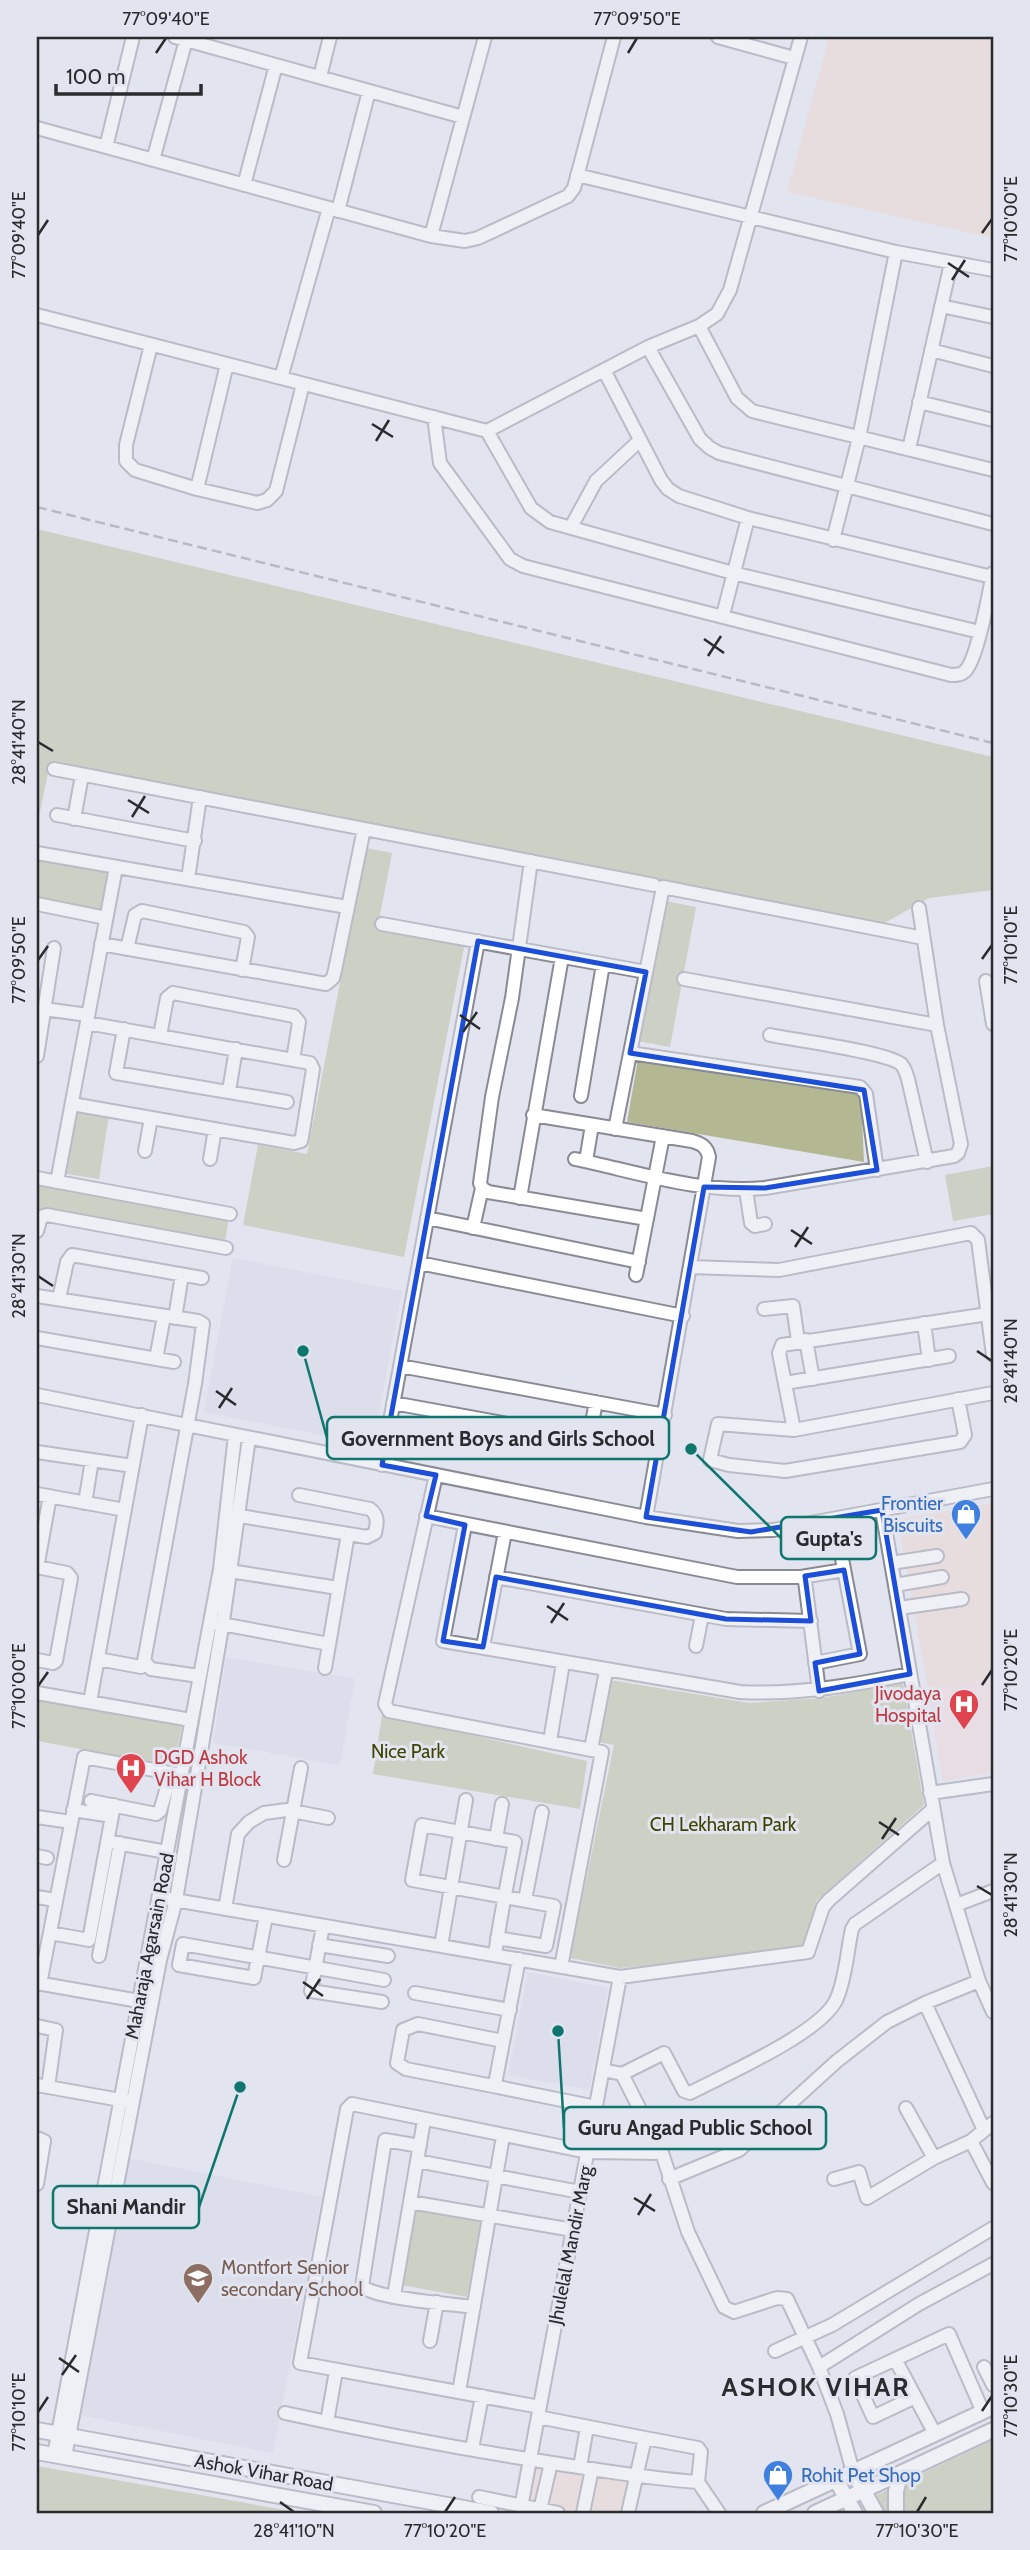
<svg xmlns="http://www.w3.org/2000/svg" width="1030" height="2550" viewBox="0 0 1030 2550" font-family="Cabin,sans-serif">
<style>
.commercial{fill:#edd5ca}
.built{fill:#d5d7e9}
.medical{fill:#eed4d2}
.green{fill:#b3b893}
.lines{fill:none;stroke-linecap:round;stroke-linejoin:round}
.minor-casing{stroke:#898a94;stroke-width:16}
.major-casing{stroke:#898a94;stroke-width:18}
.minor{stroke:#fff;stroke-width:12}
.major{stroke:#fff;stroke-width:14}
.rail{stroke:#85878e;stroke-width:2.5;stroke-dasharray:10 5;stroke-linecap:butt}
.marked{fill:none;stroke:#1d4ed8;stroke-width:5;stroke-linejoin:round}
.ticks{fill:none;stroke:#2a2b2f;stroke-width:2.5}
.labels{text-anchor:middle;stroke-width:6;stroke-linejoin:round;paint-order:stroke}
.shop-label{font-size:19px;fill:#366cbe;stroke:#e2e4ef;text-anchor:end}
.health-label{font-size:19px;fill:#be3a42;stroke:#e2e4ef;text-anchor:end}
.park-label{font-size:19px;fill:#3f4302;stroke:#e2e4ef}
.street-label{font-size:19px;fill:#2a2b2f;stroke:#e2e4ef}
.education-label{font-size:19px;fill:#785e54;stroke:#e2e4ef;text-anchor:start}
.district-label{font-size:26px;font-weight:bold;letter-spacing:2px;fill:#2a2b2f;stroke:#e2e4ef}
.leader{fill:none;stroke:#0f766e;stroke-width:2.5}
.callout-dot{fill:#0f766e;stroke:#e2e4ef;stroke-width:2.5}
.callout{fill:#e2e4ef;stroke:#0f766e;stroke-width:2.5}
.callout-label{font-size:21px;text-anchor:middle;font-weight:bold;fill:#2a2b2f}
.neatline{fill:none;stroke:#2a2b2f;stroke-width:2.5}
.ticks-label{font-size:18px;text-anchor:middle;fill:#2a2b2f}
</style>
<rect width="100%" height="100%" fill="#e2e4ef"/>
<!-- commercial -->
<path class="commercial" d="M829 37H993V238L787 192Z
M993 1503V1679L928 1690 898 1519Z
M535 2462 643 2483 636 2513H525Z"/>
<!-- built -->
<path class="built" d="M233 1258 402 1291 373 1445 204 1412Z
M226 1657 355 1679 340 1765 213 1743Z
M528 1972 608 1988 589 2090 508 2075Z
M123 2157 322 2197 273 2453 74 2414Z"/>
<!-- medical -->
<path class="medical" d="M993 1679V1772L943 1781 928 1690Z"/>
<!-- green -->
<path class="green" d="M37 529 993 757V890L929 898 881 925 50 763 37 826Z
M366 848 392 853 377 930 464 947 404 1257 243 1225 258 1145 307 1154Z
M37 857 110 872 101 913 37 900Z
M665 901 696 907 670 1047 638 1041Z
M638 1059 849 1090 861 1097 864 1162 627 1122Z
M64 1107 109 1115 99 1179 54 1172Z
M993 1166V1214L953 1221 945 1175Z
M37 1183 229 1216 225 1242 37 1209Z
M610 1680 749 1703 822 1698 903 1683 924 1805 816 1901 810 1950 620 1968 570 1958 614 1745 599 1742Z
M37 1699 182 1726 174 1766 37 1741Z
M382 1715 587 1761 580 1809 373 1774Z
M417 2206 482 2218 467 2297 402 2285Z
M993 2440V2513H886L875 2496Z
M37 2466 302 2513H37Z"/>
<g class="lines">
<!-- minor casing -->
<g class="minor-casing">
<path id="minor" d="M175 37 463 117
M718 37 794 58
M320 77 330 37
M37 128 431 236 465 241 478 238 568 196 574 188 614 37
M106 147 133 37
M153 160 186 40
M577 175 896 252 993 270
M244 185 276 65
M338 211 369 91
M431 236 485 37
M941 306 993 317
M37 315 487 431 648 347 699 326 717 314 730 290 801 37
M699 326 737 398 752 411 993 470
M151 345 126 445V461L135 470 197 489 257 503 267 500 276 491 303 384
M648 347 700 439 710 448 719 453 993 524
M931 350 993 366
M604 370 661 480 668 489 679 496 748 518 992 577
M281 378 329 208
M919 402 993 420
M434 417 440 463 510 559 523 566 951 675C957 675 962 675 966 670 978 656 989 593 993 573
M487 431 531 508 550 522 733 573 980 632
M909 449 951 263
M197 489 227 364
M571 527 596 481 639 441
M833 540 859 438 896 252
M723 615 748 518
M54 769 654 885
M57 815 195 841
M74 819 82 775
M37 853 347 907
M531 861 512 998 492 1097 480 1183 482 1188 488 1192 647 1219
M188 879 200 797
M37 904 106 918
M382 924 646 972
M101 944 326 984 333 978 335 970 364 829
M127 949 135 915 142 911 244 932 248 937 242 970
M684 979 937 1025
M986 981 993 1024
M44 1009 88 1015
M124 1029 116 1073 287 1102
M770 1035C794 1040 886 1052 901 1064 905 1068 906 1073 908 1079L927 1162
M160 1036 167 998 173 993 294 1016 299 1022 293 1060
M630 1053 860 1087 866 1094 877 1170
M37 1056 54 948
M229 1091 236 1049
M581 1096 603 964
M72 1104 294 1143 301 1141 302 1137 313 1069 310 1063 87 1023
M533 1115 692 1141C702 1144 707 1147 709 1157L646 1517
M615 1129 663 887 923 938
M145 1151 151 1118
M210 1159 215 1129
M575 1159C637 1172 701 1194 765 1188L954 1156 958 1153 961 1144 937 1025 919 908
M586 1161 592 1125
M37 1178 230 1214
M57 1182 116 867
M746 1190 751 1223 755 1226 765 1224
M520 1198 562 957
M427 1218 639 1262
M473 1228 482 1188
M37 1231 41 1217 47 1215 226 1248
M419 1263 683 1316
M690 1267 779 1270 971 1233 978 1240 993 1355
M636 1275 663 1136
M37 1296 198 1321 203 1324 195 1384 144 1661 151 1669 199 1676
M59 1299 67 1262 72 1255 202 1278
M764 1309 793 1306 798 1341
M175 1318 182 1275
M924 1323 929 1360
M37 1338 174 1362
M806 1340 813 1379
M156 1359 164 1316
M400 1366 665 1415
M785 1383 949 1356
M37 1395 646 1517 738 1531 773 1530 993 1489
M958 1399 965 1435 960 1442 785 1471 729 1465 710 1460 718 1424 794 1430 993 1393
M393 1403 606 1442
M794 1430 779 1353 782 1345 988 1314
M589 1438 596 1402
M37 1452 133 1466
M382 1465 478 941
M436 1475 385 1704 389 1711 602 1752 561 1967
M37 1494 125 1510
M85 1503 92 1460
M882 1510 943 1863 979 1981 993 2012
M240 1516 367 1537 375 1533C377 1524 379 1516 370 1509L299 1495
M426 1516 737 1577H801L805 1581 819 1691
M465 1525 443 1641 740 1692C798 1695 853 1685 910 1674
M891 1563 937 1556
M37 1568 50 1496
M230 1571 338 1588
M496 1577 726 1619 811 1621
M801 1577 844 1570
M895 1585 942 1577
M899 1608 962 1599
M216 1623 329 1644
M696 1646 702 1615
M483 1647 505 1532
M98 1659 141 1667 146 1664
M37 1660 53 1663 56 1661 71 1578 67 1573 37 1567
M815 1663 860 1654 840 1548
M325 1668 348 1534
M37 1693 191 1720
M90 1702 142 1415
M550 1741 563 1663
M591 1749 606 1671
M930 1793 993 1784
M91 1801 156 1814 160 1811 168 1784
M73 1810 112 1816
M37 1817 71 1822
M496 1839 502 1804
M111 1842 167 1852
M37 1856 47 1858
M284 1860 301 1768
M37 1897 56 1900
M169 1899 620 1977 808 1952 823 1907 829 1900 933 1809
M525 1900 542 1812
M956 1905 993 1891
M225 1909 238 1834 249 1822 264 1813 287 1810 328 1818
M266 1916 254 1978 179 1965 183 1944C250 1956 317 1968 384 1980
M323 1926 311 1991 382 2002
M50 1933 89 1940 114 1805
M319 1945 388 1956
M441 1946 466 1800
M495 1955C500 1917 508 1880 515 1842L422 1825 412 1880 554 1906 546 1946 497 1938
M99 1956 120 1843
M37 1983 139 2001
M40 1984 84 1757 181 1775
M415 1993 510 2010
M925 2003 984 2130
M37 2026 56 2030 48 2087
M503 2041 418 2024 403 2030 397 2063 406 2069 493 2086 495 2084 519 1959
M603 2070 622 2074 664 2053 684 2091 690 2093C724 2075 824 2032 837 1998 846 1977 847 1951 852 1929L855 1924 943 1863
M622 2074 662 2153 688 2232 724 2307 734 2312 777 2298 787 2299 819 2367 837 2414 853 2472
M37 2085 126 2101
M493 2086 596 2107
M906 2108 934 2158
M37 2138 44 2141 37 2184
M971 2141 993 2183
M420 2146 385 2140 362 2286C375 2299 452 2304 474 2307
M417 2161 580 2192
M669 2179 739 2150 837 2061 887 2022 925 2003 979 1981
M834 2179 859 2172 867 2198 934 2158 971 2141 993 2123
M410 2202 573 2230
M394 2296 424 2120
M430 2341 437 2302
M775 2351 832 2325 993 2228
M895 2359 935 2434
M819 2367 919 2304 993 2264
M984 2367 993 2385
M459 2392 503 2136
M915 2397 873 2417 855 2378 949 2334 983 2412
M540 2407 300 2363 347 2109 352 2104 588 2152 662 2153
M285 2413C376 2433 467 2450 559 2464 605 2471 651 2479 698 2482L701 2452 698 2448 645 2438
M538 2417 645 2438 628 2513
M327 2422 336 2371
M472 2449 482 2396
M54 2455 220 1569 235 1435
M65 2457 160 1960 176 1900 223 1621 249 1438
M580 2467 587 2427
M698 2482 719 2513
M479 2497 558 2513
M540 2510 551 2463
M520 2513 620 1977
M583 2513 592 2469"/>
</g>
<!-- major casing -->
<g class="major-casing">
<path id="major" d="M37 2430 491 2513
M37 2452 374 2513
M853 2472 876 2513
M836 2480 855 2513
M764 2513 993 2407
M815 2513 993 2430
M896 2513V2491L901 2473"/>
</g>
<!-- minor -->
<use href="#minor" class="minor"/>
<!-- major -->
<use href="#major" class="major"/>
<!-- rail -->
<path class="rail" d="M37 507 993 743"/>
</g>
<!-- marked area -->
<path d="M0 0H1030V2550H0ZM478 941 646 972 630 1053 864 1090 877 1170 765 1188 704 1187 646 1517 751 1532 882 1510 910 1674 819 1691 815 1663 860 1654 844 1570 805 1576 811 1621 726 1619 496 1577 483 1647 443 1641 465 1525 426 1516 436 1475 382 1465Z" fill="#e2e4ef" fill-opacity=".55" fill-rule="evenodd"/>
<path class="marked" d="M478 941 646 972 630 1053 864 1090 877 1170 765 1188 704 1187 646 1517 751 1532 882 1510 910 1674 819 1691 815 1663 860 1654 844 1570 805 1576 811 1621 726 1619 496 1577 483 1647 443 1641 465 1525 426 1516 436 1475 382 1465Z"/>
<!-- ticks -->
<path class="ticks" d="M156 53 166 38M628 53 637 38M982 233 992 219M38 235 48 220M948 263 969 277M952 280 965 260M372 424 393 437M376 441 389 420M704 639 724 653M708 656 721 636M38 742 53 751M128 800 149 813M132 817 145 796M982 959 992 945M38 960 48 946M460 1015 480 1029M463 1032 477 1012M791 1230 812 1244M795 1247 808 1227M38 1276 53 1286M977 1351 992 1361M216 1391 236 1405M219 1408 232 1388M547 1606 568 1620M551 1623 564 1603M982 1685 992 1670M38 1686 48 1672M879 1822 899 1835M882 1839 896 1818M977 1886 992 1895M303 1982 323 1996M307 1999 320 1979M634 2198 655 2211M638 2215 651 2194M59 2358 79 2372M62 2375 76 2355M982 2411 992 2396M38 2412 48 2397M280 2502 294 2512M445 2512 455 2497M917 2512 926 2497"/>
<!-- icons -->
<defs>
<g id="shop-pin" transform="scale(1.575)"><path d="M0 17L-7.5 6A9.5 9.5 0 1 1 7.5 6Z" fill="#3f7fe0" stroke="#e2e4ef"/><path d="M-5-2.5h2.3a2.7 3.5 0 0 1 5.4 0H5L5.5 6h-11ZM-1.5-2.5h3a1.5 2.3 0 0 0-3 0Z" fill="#fff"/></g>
<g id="hospital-pin" transform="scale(1.575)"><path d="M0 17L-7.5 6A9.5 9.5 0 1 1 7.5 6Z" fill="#e0444e" stroke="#e2e4ef"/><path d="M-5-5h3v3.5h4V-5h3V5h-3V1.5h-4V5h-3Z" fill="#fff"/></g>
<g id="school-pin" transform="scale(1.575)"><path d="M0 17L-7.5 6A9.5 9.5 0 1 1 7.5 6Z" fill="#8d6e63" stroke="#e2e4ef"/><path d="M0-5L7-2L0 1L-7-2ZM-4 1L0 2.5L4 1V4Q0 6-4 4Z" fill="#fff"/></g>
</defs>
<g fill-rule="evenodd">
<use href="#shop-pin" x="966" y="1514"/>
<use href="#hospital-pin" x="964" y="1704"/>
<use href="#hospital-pin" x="131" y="1768"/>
<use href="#school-pin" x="198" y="2278"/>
<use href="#shop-pin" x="778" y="2475"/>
</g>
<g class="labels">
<!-- shop labels -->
<g class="shop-label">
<text x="943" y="1510">Frontier<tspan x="943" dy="22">Biscuits</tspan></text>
<text x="801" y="2482" text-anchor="start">Rohit Pet Shop</text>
</g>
<!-- health labels -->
<g class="health-label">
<text x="941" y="1700">Jivodaya<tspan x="941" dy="22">Hospital</tspan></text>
<text x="154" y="1764" text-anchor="start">DGD Ashok<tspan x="154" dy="22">Vihar H Block</tspan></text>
</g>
<!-- park labels -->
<g class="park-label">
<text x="408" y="1758">Nice Park</text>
<text x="723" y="1831">CH Lekharam Park</text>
</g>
<!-- street labels -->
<g class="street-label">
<text transform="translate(149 1946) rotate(-79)" y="7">Maharaja Agarsain Road</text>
<text transform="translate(570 2245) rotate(-79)" y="7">Jhulelal Mandir Marg</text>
<text transform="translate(264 2472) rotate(10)" y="7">Ashok Vihar Road</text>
</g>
<!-- education labels -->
<g class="education-label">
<text x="221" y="2274">Montfort Senior<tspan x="221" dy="22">secondary School</tspan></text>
</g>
<!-- district labels -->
<g class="district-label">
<text x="816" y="2396">ASHOK VIHAR</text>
</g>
</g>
<!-- callouts -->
<path class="leader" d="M303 1351L327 1438M691 1449L781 1538M558 2031L564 2128M240 2087L199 2207"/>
<g class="callout-dot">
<circle cx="303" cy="1351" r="7"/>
<circle cx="691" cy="1449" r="7"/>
<circle cx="558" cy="2031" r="7"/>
<circle cx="240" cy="2087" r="7"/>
</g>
<g class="callout">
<rect x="327" y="1417" width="342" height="42" rx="7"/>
<rect x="781" y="1517" width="95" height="42" rx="7"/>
<rect x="564" y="2107" width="262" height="42" rx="7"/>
<rect x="53" y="2186" width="146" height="42" rx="7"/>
</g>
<g class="callout-label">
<text x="498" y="1446">Government Boys and Girls School</text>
<text x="829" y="1546">Gupta's</text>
<text x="695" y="2135">Guru Angad Public School</text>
<text x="126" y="2214">Shani Mandir</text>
</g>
<!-- border -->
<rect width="1030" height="2550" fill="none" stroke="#e2e4ef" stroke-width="77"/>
<!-- scale -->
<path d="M56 84v10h145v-10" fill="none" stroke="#2a2b2f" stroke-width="3.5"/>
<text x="66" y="84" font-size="21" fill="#2a2b2f" stroke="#e2e4ef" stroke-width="5" paint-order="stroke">100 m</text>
<rect x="38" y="38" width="954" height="2474" class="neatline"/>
<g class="ticks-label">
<text x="166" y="25">77°09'40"E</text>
<text x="637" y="25">77°09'50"E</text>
<text transform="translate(1011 219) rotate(-90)" y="6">77°10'00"E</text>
<text transform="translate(19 235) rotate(-90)" y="6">77°09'40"E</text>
<text transform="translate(19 742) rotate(-90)" y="6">28°41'40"N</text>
<text transform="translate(1011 945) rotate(-90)" y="6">77°10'10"E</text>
<text transform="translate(19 960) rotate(-90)" y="6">77°09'50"E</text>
<text transform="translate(19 1276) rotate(-90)" y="6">28°41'30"N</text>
<text transform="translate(1011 1361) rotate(-90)" y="6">28°41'40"N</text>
<text transform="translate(1011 1670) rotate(-90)" y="6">77°10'20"E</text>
<text transform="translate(19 1686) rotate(-90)" y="6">77°10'00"E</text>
<text transform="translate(1011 1895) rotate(-90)" y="6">28°41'30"N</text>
<text transform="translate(1011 2396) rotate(-90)" y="6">77°10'30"E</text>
<text transform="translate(19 2412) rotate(-90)" y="6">77°10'10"E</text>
<text x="294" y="2537">28°41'10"N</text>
<text x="445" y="2537">77°10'20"E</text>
<text x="917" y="2537">77°10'30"E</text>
</g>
</svg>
